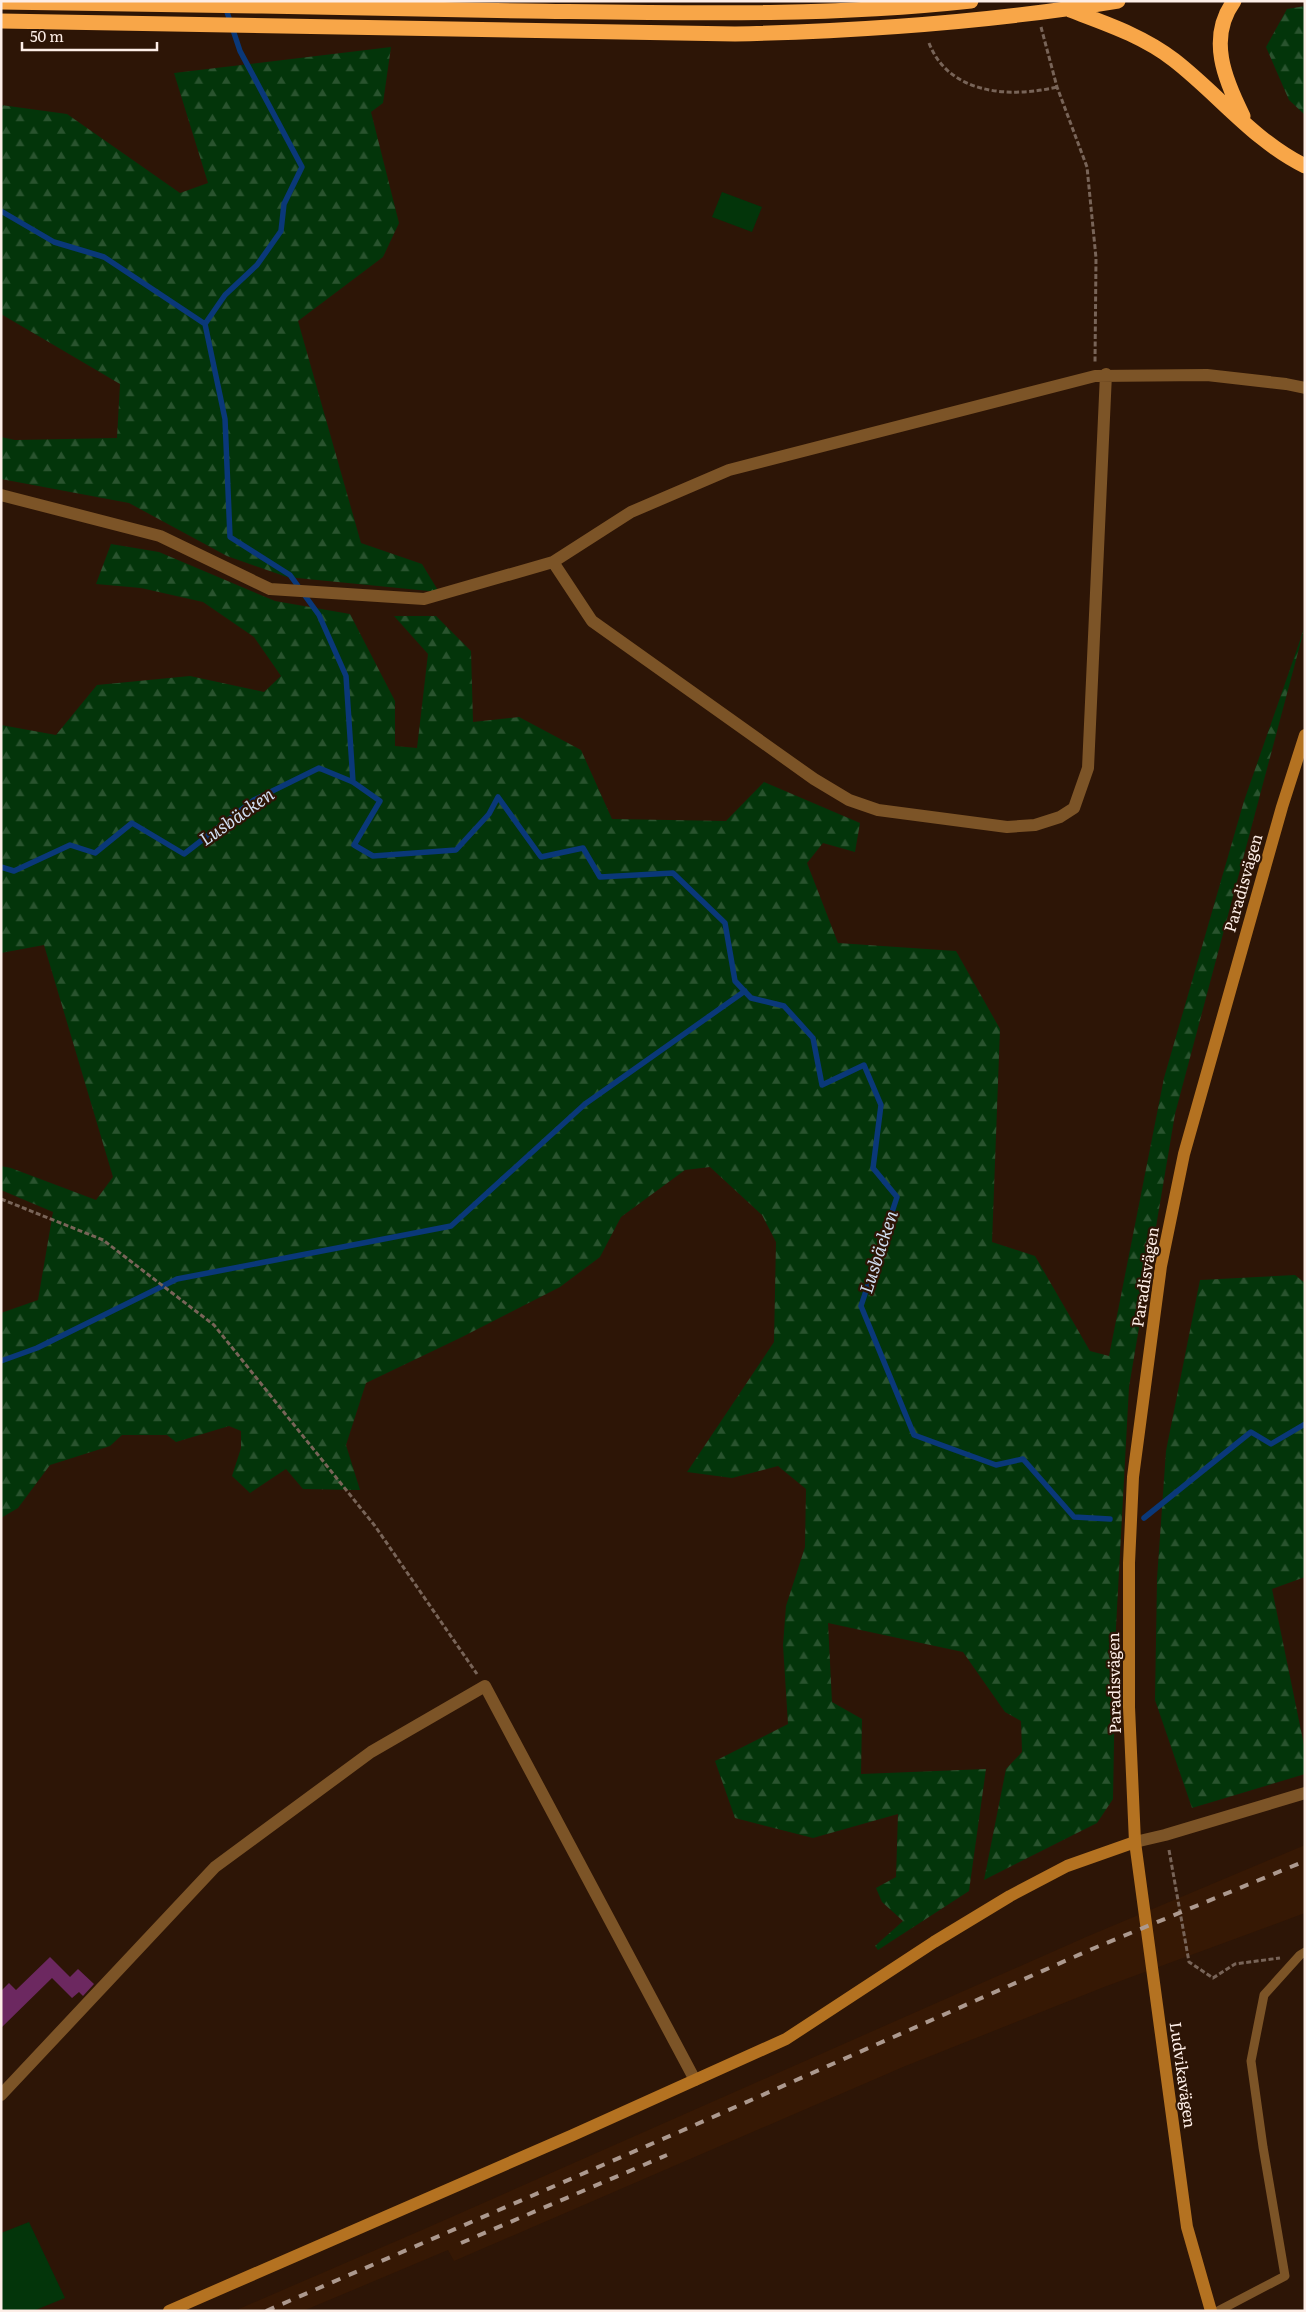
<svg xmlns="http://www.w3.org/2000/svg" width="1306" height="2312" viewBox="0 0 1306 2312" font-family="Literata,serif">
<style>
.built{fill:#361804}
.grass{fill:#03350a}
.forest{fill:url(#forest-firs)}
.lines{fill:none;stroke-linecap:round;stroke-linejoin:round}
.stream{stroke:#0a3879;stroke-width:5.5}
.building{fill:#6c2860}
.path{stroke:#786458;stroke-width:3;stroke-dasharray:5 2.5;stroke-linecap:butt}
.lane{stroke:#7c5427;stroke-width:9}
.street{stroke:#7c5427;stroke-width:12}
.secondary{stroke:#b47221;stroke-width:12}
.highway{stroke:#f8a648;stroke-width:15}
.rail{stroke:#ac998f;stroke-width:4;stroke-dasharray:9 9;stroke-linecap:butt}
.labels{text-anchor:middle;stroke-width:4.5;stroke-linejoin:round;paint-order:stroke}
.street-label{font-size:16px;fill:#fdeee7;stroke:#2d1506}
.water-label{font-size:18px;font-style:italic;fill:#d0ddf0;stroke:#2d1506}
</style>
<defs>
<pattern id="forest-firs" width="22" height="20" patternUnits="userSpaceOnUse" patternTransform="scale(1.25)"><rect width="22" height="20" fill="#03350a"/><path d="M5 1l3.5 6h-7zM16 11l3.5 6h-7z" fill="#29532e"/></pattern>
</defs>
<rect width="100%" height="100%" fill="#2d1506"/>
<!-- built -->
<path class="built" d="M1305 1845V1913L1104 1987 903 2067 454 2261 448 2250 303 2311H234L422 2230 1086 1937Z"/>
<!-- grass -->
<path class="grass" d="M722 192 762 207 752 232 712 217Z
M29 2222 65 2298 33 2311H1V2233Z"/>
<!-- forest -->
<path class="forest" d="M1305 6V115L1289 100 1266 47 1287 9Z
M391 47 383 103 371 112 399 223 383 257 298 321 361 543 422 564 439 592 287 577 227 556 129 503 1 479V437L15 440 117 438 120 384 1 314V105L67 114 180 193 208 183 174 73Z
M111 544 159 552 275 601 350 614 395 701V746L417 748 428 654 394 616H436L471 651 473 722 519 717 581 750 612 819 726 821 764 782 860 823 855 852 823 843 807 863 838 943 956 951 1000 1029 992 1242 1035 1256 1090 1351 1109 1356 1164 1078 1244 801 1305 626 1175 1114 1129 1387 1116 1627 1113 1799 1097 1823 984 1880 1006 1769 1022 1752 1021 1721 1005 1712 963 1652 828 1623 832 1702 862 1719 861 1774 986 1769 969 1891 878 1950 875 1946 903 1921 882 1902 876 1888 896 1877 898 1814 813 1838 735 1818 715 1761 788 1724 783 1645 786 1606 805 1547 806 1489 778 1466 732 1478 687 1472 774 1342 776 1242 762 1215 710 1167 685 1170 621 1217 600 1257 560 1287 462 1337 366 1383 346 1445 360 1490 303 1489 286 1469 250 1493 232 1476 241 1448V1431L229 1426 176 1442 167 1435H122L110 1446 50 1465 18 1508 1 1518V1313L38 1300 53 1212 1 1190V1166L11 1168 96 1200 113 1177 44 945 1 953V725L56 735 97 685 190 676 264 692 281 676 254 637 203 602 141 588 96 584Z
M1295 1275 1305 1283V1577L1272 1589 1305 1750V1774L1192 1808 1155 1700 1157 1579 1166 1451 1200 1280Z"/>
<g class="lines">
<!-- stream -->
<path class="stream" d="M1 211 54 242 104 257 205 324 225 419 230 537 290 575 319 615 346 676 353 782
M205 324 225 295 257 265 281 231 284 204 302 167 240 51 225 6
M1 867 14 871 70 845 95 853 132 823 184 854 254 800 319 768 353 782 380 801 354 845 373 856 456 850 489 814 498 797 541 857 583 848 600 877 673 873 725 923 735 981 751 998 784 1006 813 1038 822 1085 864 1065 881 1105 873 1168 897 1197 861 1306 914 1435 996 1465 1023 1459 1074 1517 1110 1519
M1 1361 37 1348 177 1279 451 1226 585 1104 745 991
M1144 1518 1251 1432 1271 1444 1305 1424"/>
</g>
<!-- building -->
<path class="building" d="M50 1957 70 1977 78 1969 94 1984 83 1996 79 1992 72 1998 52 1978 1 2028V1991L9 1983 16 1990Z"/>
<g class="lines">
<!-- path -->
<path class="path" d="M1041 27 1057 87 1087 167 1096 258 1095 362
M929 43C949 95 1011 98 1057 87
M1 1199 103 1240 214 1325 375 1526 477 1674
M1169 1850 1189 1962 1213 1978 1235 1964 1280 1958"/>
<!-- lane -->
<path class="lane" d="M1218 2311 1285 2276 1263 2147 1251 2061 1264 1995 1300 1955 1305 1952"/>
<!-- street -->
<path class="street" d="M1 495 160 536 270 589 424 599 553 562 631 512 729 470 1095 376 1207 375 1286 384 1305 388
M553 562 592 621 814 779 849 800 878 810 1007 827 1035 825 1060 817 1074 808 1088 768 1106 374
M1135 1842 1165 1835 1305 1793
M1 2095 215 1867 371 1752 485 1686 695 2080"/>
<!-- secondary -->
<path class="secondary" d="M169 2311 573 2135 786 2039 934 1942 1010 1896 1067 1866 1135 1842
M1211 2311 1187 2227 1135 1842 1129 1707V1563L1133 1477 1161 1266 1184 1154 1282 807 1305 735"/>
<!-- highway -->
<path class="highway" d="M1234 1C1207 38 1225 80 1243 116
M1 2C177 4 352 8 528 11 676 13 825 17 971 1
M1070 10C1107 24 1143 36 1174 60 1218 94 1254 141 1305 166
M1 21 735 34C863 31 991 22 1118 1"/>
<!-- rail -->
<path class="rail" d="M461 2243 667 2155
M266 2311 679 2132 1092 1949 1305 1861"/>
</g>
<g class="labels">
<!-- street labels -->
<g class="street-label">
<text transform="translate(1243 883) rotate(-74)" y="6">Paradisvägen</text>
<text transform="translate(1145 1277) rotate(-81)" y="6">Paradisvägen</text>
<text transform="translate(1114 1683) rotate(-91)" y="6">Paradisvägen</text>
<text transform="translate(1183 2075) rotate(82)" y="6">Ludvikavägen</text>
</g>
<!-- water labels -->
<g class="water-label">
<text transform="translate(237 817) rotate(-35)" y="6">Lusbäcken</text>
<text transform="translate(879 1252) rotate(-72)" y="6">Lusbäcken</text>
</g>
</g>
<!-- border -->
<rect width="1306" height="2312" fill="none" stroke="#fdeee7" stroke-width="5"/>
<!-- scale -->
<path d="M22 42v8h135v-8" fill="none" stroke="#fdeee7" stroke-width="2.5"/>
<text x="30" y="42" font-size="15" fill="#fdeee7" stroke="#2d1506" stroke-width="4" paint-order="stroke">50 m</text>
</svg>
